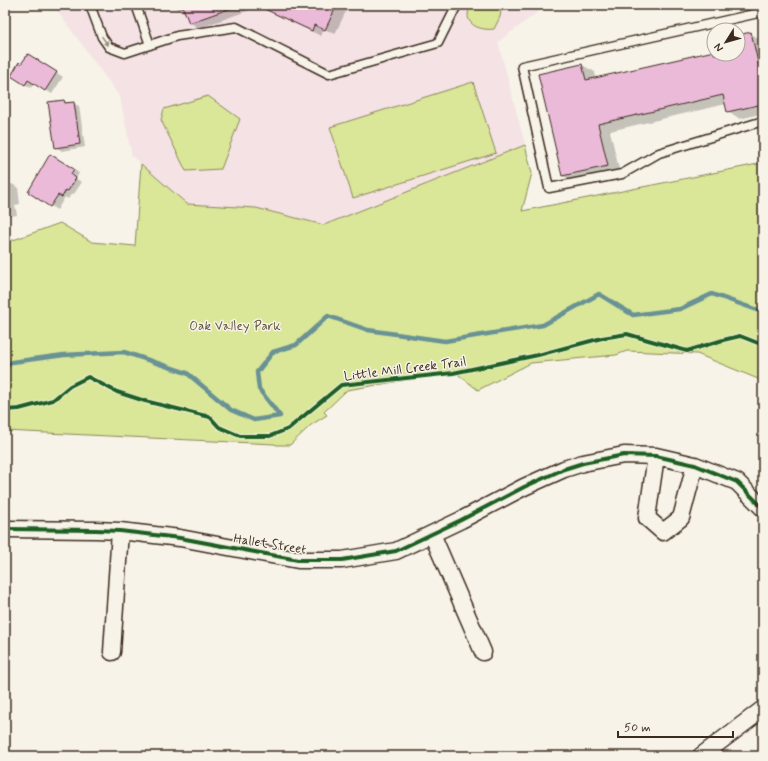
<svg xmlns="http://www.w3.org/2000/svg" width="768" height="761" viewBox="0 0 768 761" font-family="Mynerve,sans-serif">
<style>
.built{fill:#f4e2e4}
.green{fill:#dae698;stroke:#8a885b}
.shadow{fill:#0003}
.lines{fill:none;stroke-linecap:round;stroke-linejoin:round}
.stream{stroke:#699295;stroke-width:4.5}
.building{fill:#ecbad9;stroke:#3b2a1e}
.lane-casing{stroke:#3b2a1e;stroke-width:11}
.street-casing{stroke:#3b2a1e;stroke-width:19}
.lane{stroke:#f7f3e8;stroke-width:8}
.street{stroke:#f7f3e8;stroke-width:16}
.cycleway-casing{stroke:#f7f3e8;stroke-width:6}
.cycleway{stroke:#1b5e20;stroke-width:4}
.oneway{fill:#998e83}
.labels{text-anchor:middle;stroke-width:3;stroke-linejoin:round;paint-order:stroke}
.park-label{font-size:13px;fill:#5b5036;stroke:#f7f3e8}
.street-label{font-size:13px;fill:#3b2a1e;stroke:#f7f3e8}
</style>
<rect width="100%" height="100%" fill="#f7f3e8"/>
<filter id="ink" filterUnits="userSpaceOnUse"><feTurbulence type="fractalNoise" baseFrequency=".025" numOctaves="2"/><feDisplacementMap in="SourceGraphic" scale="8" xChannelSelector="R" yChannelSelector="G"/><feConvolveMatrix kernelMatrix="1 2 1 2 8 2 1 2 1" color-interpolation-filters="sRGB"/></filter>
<g filter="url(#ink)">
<!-- built -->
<path class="built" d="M53 5H547L498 42 525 145 324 225 256 208 187 204 132 156 120 97Z"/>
<!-- green -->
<path class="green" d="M471 5H502L500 17 494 29C478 31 461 23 471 5Z
M473 82 496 153 353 198 330 127Z
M208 96 240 119 221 169 186 171 161 120 164 109Z
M525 145 532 173 522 211 763 163V381L697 354 627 351 616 355 531 363 478 390 455 372 347 390 324 412 327 415 311 425 290 445H277L274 444 5 431V243L60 223 92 242 135 246 141 164 187 204 256 208 324 225Z"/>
<!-- shadow -->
<path class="shadow" d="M173 5H264L199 28 189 22 185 11 183 12 174 7Z
M270 5H349L335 34 324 29 321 36 277 15Z
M751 34 763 41V113L740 119 728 111 726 104 610 131 620 173 576 183 563 176 540 75 582 65 595 72 596 79 713 52 711 43 714 42V54H738V37Z
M5 58 8 60V76H5Z
M34 58 63 77 52 94 34 83 31 88 25 84 22 65Z
M64 101 69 103H73L79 106 85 147 62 151 56 147 49 103Z
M57 158 79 173 76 179 82 182 74 194 72 193 68 199 65 197 57 210 29 192Z
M12 184 18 188 20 204 15 205 17 215 5 217V185Z"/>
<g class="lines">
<!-- stream -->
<path class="stream" d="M5 367 12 362 64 355 124 352 187 373 231 410 254 420 280 416 259 389 257 372 273 352 296 345 328 316 368 330 445 341 543 325 599 294 633 315 680 309 712 294 763 312"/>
</g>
<!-- building -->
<path class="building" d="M182 5H234V7L189 23Z
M256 5H337L325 30 314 25 312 31Z
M751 32 763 84V104L727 112 723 95 598 124 608 166 562 176 538 74 582 64 586 80 714 51V54H738V35Z
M28 54 57 72 45 91 28 80 25 85 11 76 19 62 21 64Z
M64 100 65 103 74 102 80 144 55 148 48 102Z
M50 154 74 169 71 174 76 178 68 191 66 190 62 197 58 195 50 207 28 192Z"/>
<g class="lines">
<!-- lane casing -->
<g class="lane-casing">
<path id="lane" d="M90 5 102 37 109 47 125 53 177 36 236 27 329 74 438 43 457 5
M136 5 150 45
M763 12 522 66 549 188 622 174 659 153 763 121"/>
</g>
<!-- street casing -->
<g class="street-casing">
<path id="street" d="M656 456 647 518 663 532 681 518 695 465
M5 529 96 530 120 531 180 538 298 560H342L396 551 461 520 524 487 564 469 583 463 624 455 656 456 695 465 737 482 763 508
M432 534 483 652
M112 652 120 531
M701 756 763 709"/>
</g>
<!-- lane -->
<use href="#lane" class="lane"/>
<!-- street -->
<use href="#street" class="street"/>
<!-- cycleway casing -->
<g class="cycleway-casing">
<path id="cycleway" d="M5 410 19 409 53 400 70 386 88 377 117 392 145 401 210 417 219 427 240 436H270L288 429 341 385 453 373 538 355 602 338 627 334 687 351 723 340 740 336 763 345
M5 529 96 530 120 531 180 538 298 560H342L396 551 461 520 524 487 564 469 583 463 624 455 656 456 695 465 737 482 763 508"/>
</g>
<!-- cycleway -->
<use href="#cycleway" class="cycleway"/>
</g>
<!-- one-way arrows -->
<defs><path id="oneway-solid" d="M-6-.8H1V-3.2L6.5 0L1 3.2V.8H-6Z"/></defs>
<use class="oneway" href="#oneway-solid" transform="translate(105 41) rotate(55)"/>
</g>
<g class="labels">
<!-- park labels -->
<g class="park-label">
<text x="235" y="330">Oak Valley Park</text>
</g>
<!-- street labels -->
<g class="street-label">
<text transform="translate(405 368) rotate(-7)" y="5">Little Mill Creek Trail</text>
<text transform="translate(270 543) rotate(9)" y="5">Hallet Street</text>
</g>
</g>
<!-- margin -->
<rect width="768" height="761" fill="none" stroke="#f7f3e8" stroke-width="20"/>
<rect x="10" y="10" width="748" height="741" fill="none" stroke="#3b2a1e" stroke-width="1.5" filter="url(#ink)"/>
<!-- north arrow -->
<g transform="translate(726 42) rotate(233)"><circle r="19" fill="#f7f3e8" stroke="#aca397"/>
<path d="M0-3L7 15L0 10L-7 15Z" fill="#3b2a1e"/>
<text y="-6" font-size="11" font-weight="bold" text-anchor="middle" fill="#3b2a1e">N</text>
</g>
<!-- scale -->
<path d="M618 731v6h115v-6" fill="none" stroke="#3b2a1e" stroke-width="2"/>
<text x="624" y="731" font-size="12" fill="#3b2a1e" stroke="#f7f3e8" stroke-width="3" paint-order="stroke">50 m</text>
</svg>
